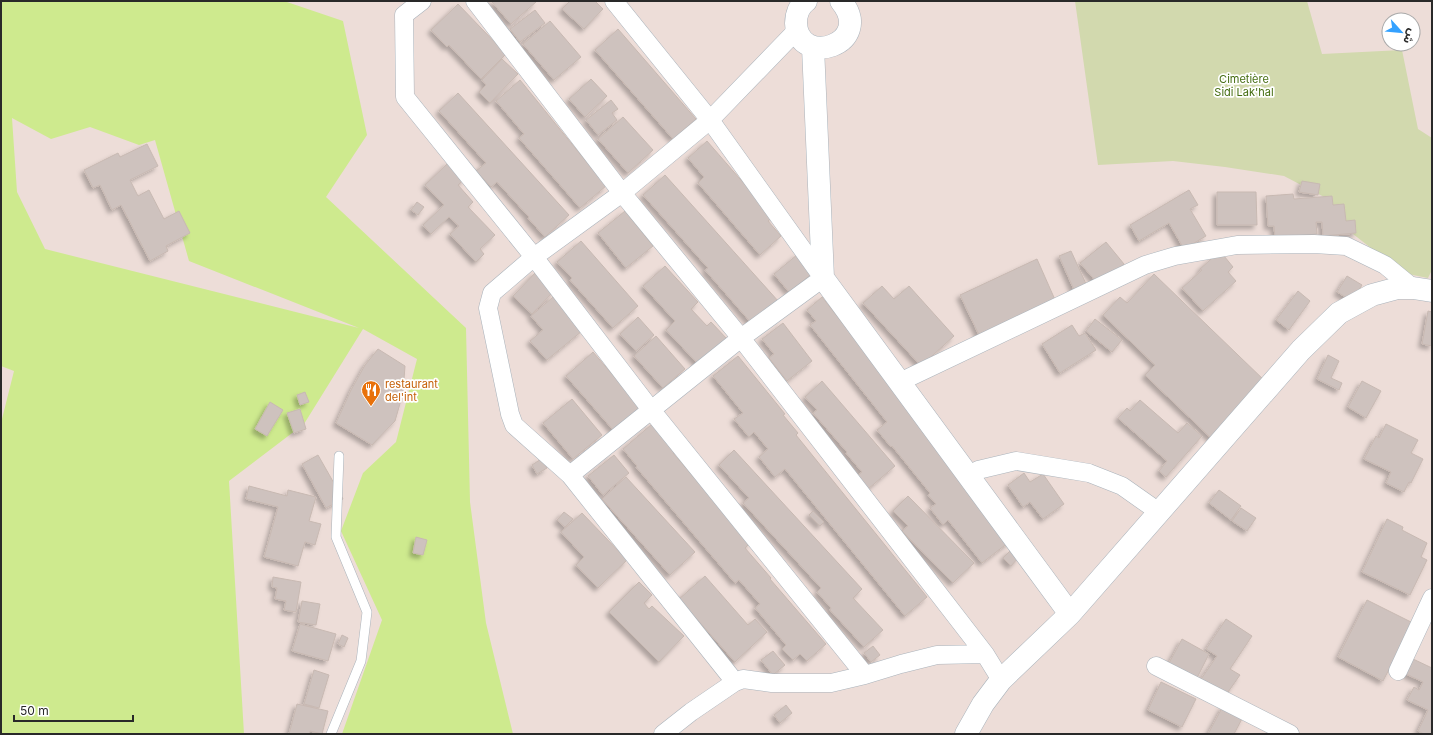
<svg xmlns="http://www.w3.org/2000/svg" width="1433" height="735" viewBox="0 0 1433 735" font-family="Inter,'Noto Sans Arabic',sans-serif">
<style>
.green{fill:#ceea8e;fill-rule:evenodd}
.cemetery{fill:#d2d9ae}
.building{fill:#cec2be;stroke:#c8b9b2;filter:url(#shadow)}
.lines{fill:none;stroke-linecap:round;stroke-linejoin:round}
.lane-casing{stroke:#aab3bb;stroke-width:10}
.street-casing{stroke:#aab3bb;stroke-width:19}
.secondary-casing{stroke:#aab3bb;stroke-width:23}
.lane{stroke:#fff;stroke-width:9}
.street{stroke:#fff;stroke-width:18}
.secondary{stroke:#fff;stroke-width:22}
.labels{text-anchor:middle;stroke-width:3.5;stroke-linejoin:round;paint-order:stroke}
.park-label{font-size:11px;fill:#456d11;stroke:#fff}
.food-label{font-size:11px;fill:#c56008;stroke:#fff;text-anchor:start}
</style>
<defs>
<filter id="shadow"><feDropShadow dx="-3.5" dy="3.5" stdDeviation="2" flood-color="#0004"/></filter>
</defs>
<rect width="100%" height="100%" fill="#edddd8"/>
<!-- green -->
<path class="green" d="M1 1H284L343 21 367 135 326 197 466 328 470 502 486 623 513 734H342L382 620 341 531 363 473 396 442 417 359 363 329 304 424 229 481 244 734H1V423L14 371 1 366ZM12 118 51 139 90 127 139 145 155 140 189 261 359 328 45 249 17 192Z"/>
<!-- cemetery -->
<path class="cemetery" d="M1075 1H1307L1322 54 1402 50 1418 129 1432 138V270L1428 278 1403 273 1353 234 1326 198 1284 176 1225 167 1173 161 1098 165Z"/>
<!-- building -->
<path class="building" d="M491 1H535L536 2 511 24Z
M570 1H595L603 9 584 29 562 9Z
M458 4 506 54 481 79 449 45 447 47 431 30Z
M535 10 545 23 520 42 510 29Z
M550 21 581 57 554 80 523 44Z
M618 29 696 119 673 139 595 50Z
M502 59 518 74 490 103 479 92 486 85 482 80Z
M591 79 607 96 585 117 569 99Z
M520 80 606 186 580 208 519 138 524 134 496 101Z
M458 93 569 215 545 237 528 218 529 217 497 182 491 187 476 171 486 163 439 111Z
M611 100 618 109 612 113 617 120 598 135 586 120Z
M623 117 653 150 628 173 598 139Z
M707 141 773 217 768 221 781 236 760 255 698 183 704 177 688 158Z
M147 144 158 166 130 180 138 196 149 190 164 219 179 211 190 233 166 246 168 251 150 261 121 205 112 210 100 185 93 188 84 170 118 153 120 157Z
M449 162 465 178 458 185 473 202 468 207 495 235 480 249 484 254 476 262 450 234 459 226 449 217 431 234 423 225 444 205 425 185Z
M665 175 779 302 753 325 705 270 708 268 643 195Z
M1302 181 1320 184 1318 195 1299 192Z
M1189 190 1198 205 1190 209 1206 236 1184 249 1169 223 1139 241 1130 225Z
M1217 192H1256L1257 225H1217Z
M1293 194 1294 199 1332 196 1333 205 1344 204 1346 221 1355 220 1356 233 1323 236 1322 222H1316L1317 234 1275 238 1274 226H1268L1266 196Z
M417 202 424 207 418 215 411 210Z
M625 211 653 246 626 268 598 233Z
M581 241 638 306 613 328 570 280 572 278 557 262Z
M1106 242 1124 264 1099 285 1080 263Z
M1071 251 1087 286 1075 292 1059 256Z
M1220 251 1233 267 1228 272 1236 281 1203 311 1182 288 1202 270 1200 269Z
M798 254 813 273 789 292 774 274Z
M1037 259 1056 302 980 337 960 295Z
M665 266 698 302 691 309 707 326 711 322 727 339 699 365 666 330 675 321 643 286Z
M536 272 555 290 532 314 513 296Z
M1154 274 1266 382 1212 439 1145 375 1155 365 1103 315 1120 297 1127 303Z
M1347 276 1362 285 1352 301 1337 292Z
M882 286 894 299 909 286 954 336 921 366 863 303Z
M1298 291 1310 301 1289 330 1276 320Z
M553 297 582 331 547 360 530 341 543 330 531 316Z
M822 297 1013 539 982 563 948 520 943 525 930 508 936 504 928 495 930 493 892 446 891 447 877 430 887 422 810 325 816 321 807 310Z
M1428 311 1432 312V346L1422 344Z
M638 317 654 335 636 351 620 334Z
M1095 319 1122 340 1112 352 1086 331Z
M783 323 812 361 787 381 769 358 774 354 762 339Z
M1072 325 1079 336 1085 333 1096 350 1060 373 1042 344Z
M656 336 685 369 663 388 634 356Z
M378 349 405 366 403 393 395 421 372 445 336 423 351 390 365 365Z
M593 352 641 408 614 431 566 376Z
M1328 355 1339 361 1331 378 1342 383 1339 390 1317 379Z
M738 356 785 414 783 415 798 433 796 435 927 597 905 616 785 469 775 477 759 457 768 449 754 432 749 437 734 419 743 413 713 376Z
M822 381 895 466 867 490 856 477 862 472 846 453 847 452 813 413 817 410 805 397Z
M1362 381 1381 391 1366 418 1348 407Z
M305 392 309 402 300 405 297 395Z
M572 399 602 435 573 459 543 423Z
M1140 400 1178 433 1187 423 1202 436 1166 477 1159 471 1167 461 1118 418 1127 408 1130 411Z
M270 402 283 410 267 436 255 429Z
M300 409 306 429 294 433 287 413Z
M652 424 675 451 673 453 750 543 745 548 771 578 770 579 826 644 807 661 800 654 793 660 782 649 786 645 755 608 760 604 739 580 735 583 636 467 637 466 623 449Z
M1386 424 1418 440 1411 453 1423 459 1411 483 1409 482 1404 492 1386 483 1391 472 1364 459 1376 436 1379 438Z
M734 450 862 589 853 598 883 630 864 647 830 610 831 608 817 592 821 588 743 503 749 498 719 465Z
M318 455 343 499 326 508 302 464Z
M614 455 629 473 603 495 588 476Z
M541 459 547 468 537 474 532 465Z
M1024 473 1030 482 1043 474 1064 504 1043 519 1030 502 1023 507 1008 485Z
M626 477 695 552 670 575 602 499Z
M249 486 287 496 288 490 316 497 309 521 321 524 315 545 305 542 298 566 264 557 278 507 246 499Z
M1219 490 1241 506 1231 520 1209 503Z
M908 496 974 563 953 583 902 531 908 526 893 511Z
M1241 508 1256 518 1247 531 1232 521Z
M813 511 824 522 820 526 809 515Z
M564 512 573 519 565 527 557 520Z
M582 513 627 560 598 588 576 565 584 557 561 532Z
M1387 519 1403 527 1402 530 1427 543 1421 557 1427 560 1410 595 1362 572Z
M416 537 427 540 423 555 413 553Z
M1011 550 1019 557 1011 566 1003 558Z
M705 576 748 625 755 619 767 632 735 662 679 599Z
M273 577 301 582 296 612 284 610 286 601 275 599 277 588 272 587Z
M639 582 652 595 644 603 649 609 652 606 684 636 659 662 609 612Z
M1367 600 1413 623 1383 681 1338 657Z
M302 601 320 604 316 625 298 622Z
M1226 619 1252 636 1230 669 1240 675 1226 695 1201 679 1217 656 1206 649Z
M300 624 336 634 328 661 292 651Z
M342 635 348 638 344 647 338 644Z
M1182 639 1209 654 1197 678 1169 663Z
M873 646 880 655 871 662 864 653Z
M773 651 785 665 773 675 761 660Z
M1413 659 1432 668V734H1424L1418 731 1428 710 1407 700 1414 687 1419 690 1423 682 1406 674Z
M314 670 329 675 319 708 304 704Z
M1161 682 1196 699 1182 727 1148 710Z
M297 704 328 711 322 734 310 731 309 734H289Z
M786 705 792 713 780 723 774 715Z
M1223 706 1243 717 1234 734H1208Z"/>
<g class="lines">
<!-- lane casing -->
<g class="lane-casing">
<path id="lane" d="M331 734 361 661 367 612 336 537 339 456"/>
</g>
<!-- street casing -->
<g class="street-casing">
<path id="street" d="M422 1 404 15 405 97 534 257 652 411 865 675
M475 1 622 193 741 338 985 654
M908 378 1145 265 1175 256 1237 245 1314 244 1346 246 1385 265 1413 288
M978 470 1016 461 1089 473 1122 486 1159 512
M570 475 741 338 823 278 710 120 614 1
M1156 666 1290 734
M1398 671 1432 598
M735 682 570 475 514 425 510 414 488 308 492 293 534 257 622 193 710 120 797 30
M663 734 691 712 735 682 743 679 772 683H831L865 675 901 664 937 655 985 654 1001 680"/>
</g>
<!-- secondary casing -->
<g class="secondary-casing">
<path id="secondary" d="M806 1C799 6 796 15 796 23 798 69 876 44 841 1
M813 47 823 278 1070 614
M966 734 983 704 1001 680 1070 614 1301 350 1339 313 1372 295 1398 288H1413L1432 291"/>
</g>
<!-- lane -->
<use href="#lane" class="lane"/>
<!-- street -->
<use href="#street" class="street"/>
<!-- secondary -->
<use href="#secondary" class="secondary"/>
</g>
<!-- icons -->
<defs>
<g id="restaurant-pin" transform="scale(1)"><path d="M0 17L-7.5 6A9.5 9.5 0 1 1 7.5 6Z" fill="#e8710a" stroke="#fff"/><path d="M-5-6h1v4h1v-4h1v4h1v-4h1v5L-1.5 .5V6h-2V.5L-5-1ZM5-6V6H3V1.5H1.5Q1.5-4 5-6Z" fill="#fff"/></g>
</defs>
<g fill-rule="evenodd">
<use href="#restaurant-pin" x="371" y="390"/>
</g>
<g class="labels">
<!-- park labels -->
<g class="park-label">
<text x="1244" y="83">Cimetière<tspan x="1244" dy="13">Sidi Lak'hal</tspan></text>
</g>
<!-- food labels -->
<g class="food-label">
<text x="385" y="388">restaurant<tspan x="385" dy="13">del'int</tspan></text>
</g>
</g>
<!-- border -->
<rect width="1433" height="735" fill="none" stroke="#292929" stroke-width="4"/>
<!-- north arrow -->
<g transform="translate(1401 32) rotate(117)"><circle r="19" fill="#ffffff" stroke="#a9a9a9"/>
<path d="M0-3L7 15L0 10L-7 15Z" fill="#34a1ff"/>
<text y="-6" font-size="11" font-weight="bold" text-anchor="middle" fill="#292929">ش</text>
</g>
<!-- scale -->
<path d="M14 715v6h119v-6" fill="none" stroke="#292929" stroke-width="2"/>
<text x="20" y="715" font-size="12" fill="#292929" stroke="#ffffff" stroke-width="3" paint-order="stroke">50 m</text>
</svg>
